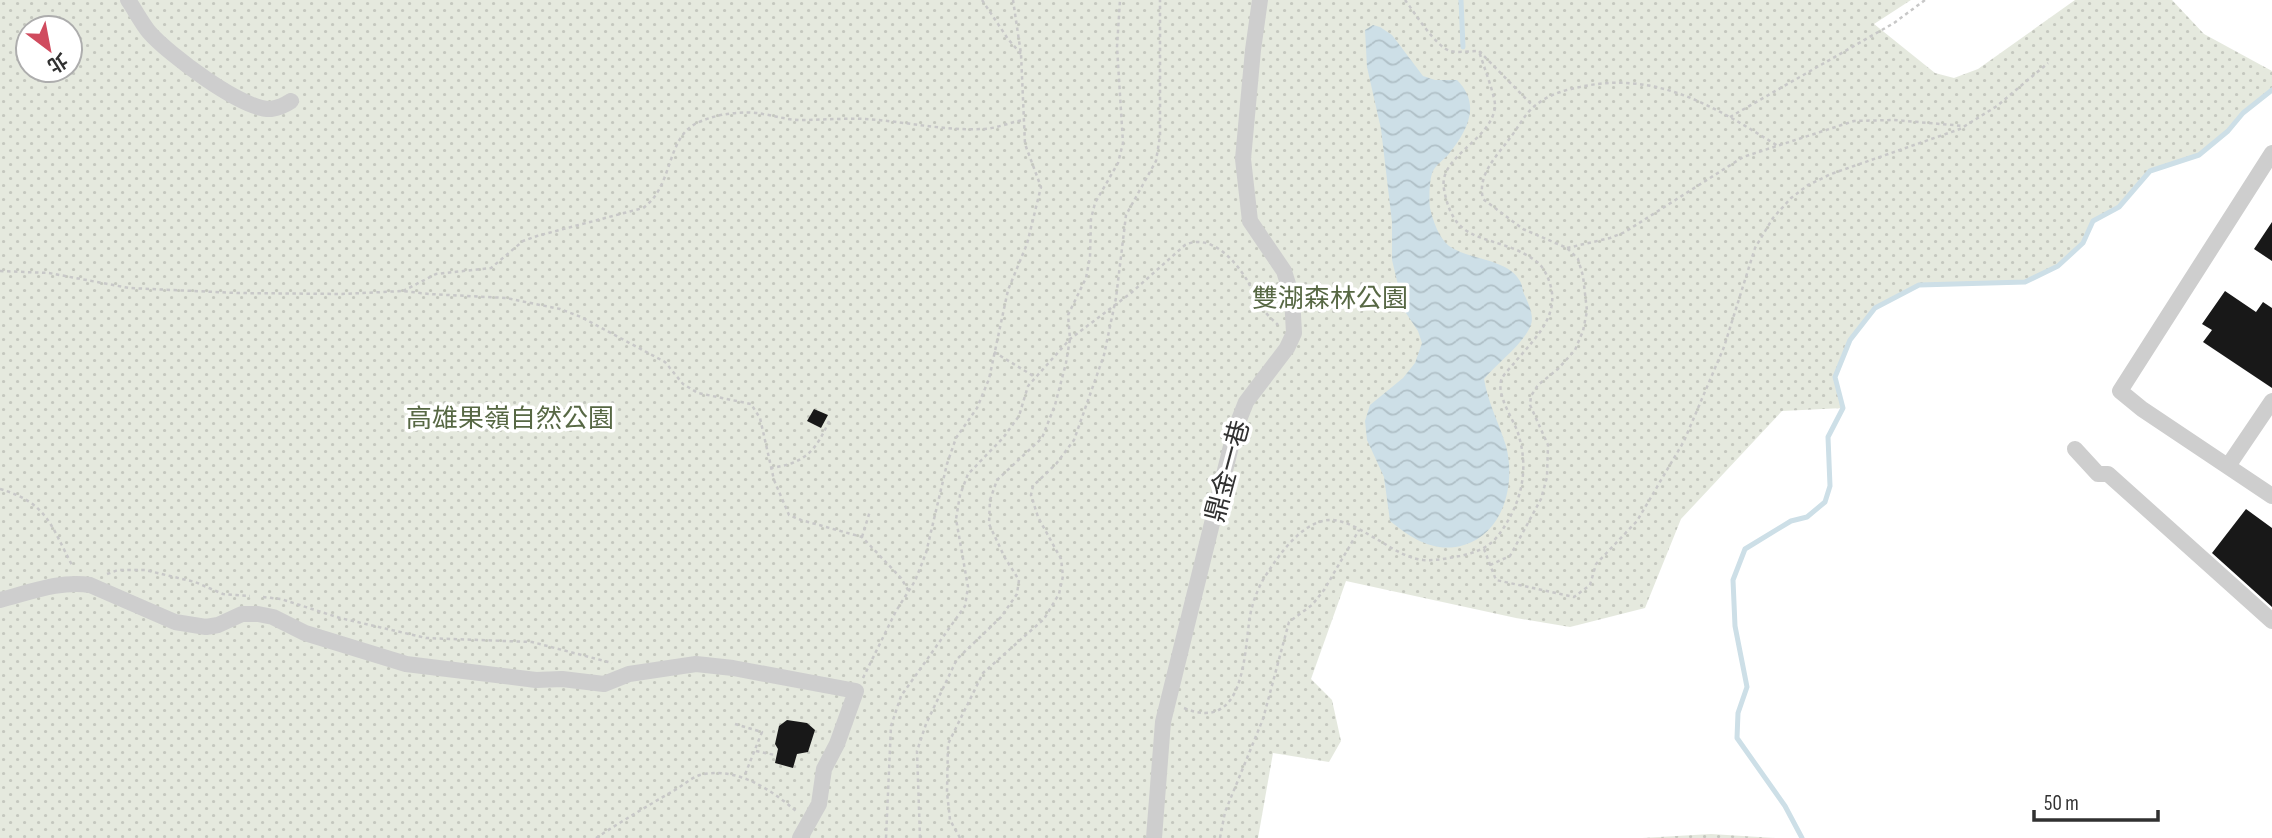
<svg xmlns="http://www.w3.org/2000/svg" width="2272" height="838" viewBox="0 0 2272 838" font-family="'Sofia Sans Condensed','Noto Sans TC',sans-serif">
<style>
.grass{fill:url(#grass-dots);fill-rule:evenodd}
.water{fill:url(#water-waves)}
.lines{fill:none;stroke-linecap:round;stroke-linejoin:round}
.stream{stroke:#cddfe7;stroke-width:5}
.building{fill:#181818}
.path{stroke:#c8c8c8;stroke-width:2.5;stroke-dasharray:3.5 3.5;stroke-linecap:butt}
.minor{stroke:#cecece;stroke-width:16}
.labels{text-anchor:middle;stroke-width:7;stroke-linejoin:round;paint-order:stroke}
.park-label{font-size:26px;fill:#576844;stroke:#fff}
.street-label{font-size:26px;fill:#313131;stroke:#fff}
</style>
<defs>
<pattern id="grass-dots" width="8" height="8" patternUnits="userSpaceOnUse" patternTransform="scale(1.75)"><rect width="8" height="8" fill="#e5e9de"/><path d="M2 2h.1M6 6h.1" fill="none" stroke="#c5c8bf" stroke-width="1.8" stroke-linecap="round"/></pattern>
<pattern id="water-waves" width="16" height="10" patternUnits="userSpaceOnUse" patternTransform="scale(1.75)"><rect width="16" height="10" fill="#cddfe7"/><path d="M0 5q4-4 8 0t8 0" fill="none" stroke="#b0c0c7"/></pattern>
</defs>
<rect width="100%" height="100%" fill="#fff"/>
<!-- grass -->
<path class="grass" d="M0 0H1911L1874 24 1935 73 1954 78 1978 69 2075 0H2172L2204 34 2272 71V90L2243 113 2228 131 2199 155 2150 171 2119 207 2093 221 2083 243 2058 266 2025 282 1919 285 1875 308 1850 340 1835 377 1843 408 1782 411 1681 519 1645 608 1570 627 1516 618 1346 581 1311 679 1332 700 1341 741 1329 762 1273 753 1258 838H0ZM28 28H70V70H28Z
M1711 834 1775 838H1642Z"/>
<!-- water -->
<path class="water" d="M1373 25 1380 27 1392 35 1423 76 1435 80H1457C1482 105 1467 131 1448 155 1443 160 1436 165 1433 171 1429 179 1429 200 1430 208 1433 221 1439 238 1449 246 1468 260 1507 258 1520 281 1523 286 1522 291 1525 296 1529 305 1535 317 1530 327 1522 345 1497 363 1484 379 1488 403 1499 423 1506 446 1516 483 1504 533 1464 545 1435 554 1411 538 1390 521L1384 477 1367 440 1365 421 1370 405 1403 378 1415 363 1422 343 1418 331 1404 310 1392 260V222L1381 129 1367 67 1365 30Z"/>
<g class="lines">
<!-- stream -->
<path class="stream" d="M1461 0 1463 47
M1802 838 1785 806 1737 738 1738 713 1747 687 1735 626 1733 580 1745 549 1791 521 1807 517 1825 502 1830 486 1828 437 1843 408 1835 377 1850 340 1875 308 1919 285 2025 282 2058 266 2083 243 2093 221 2119 207 2150 171 2199 155 2228 131 2243 113 2272 90"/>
</g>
<!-- building -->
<path class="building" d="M2272 222V261L2254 249Z
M2225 291 2256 312 2263 302 2272 308V388L2203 342 2212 330 2202 324Z
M814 409 828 415 821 428 807 421Z
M2246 509 2272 528V607L2212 553Z
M787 720 807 723 815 730 808 752 797 754 793 768 775 763 778 749 775 744 779 726Z"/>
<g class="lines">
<!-- path -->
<path class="path" d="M982 0 1008 39 1021 54
M1405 0C1415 13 1435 46 1450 51 1459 53 1470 51 1479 51L1533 106
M1730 117 1894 23 1925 0
M1567 248 1610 238 1625 232 1743 157 1854 121 1894 120 1964 126
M0 271 49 273 129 288 237 293 342 294 403 291 429 294 506 298 560 309 581 317 665 362 683 384 698 393 751 404 760 418 774 480 789 515 801 520 862 537 901 578 908 590
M403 291 436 274 491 268 523 241 537 236 643 208C673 187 666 140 695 124 714 114 743 110 763 114 776 116 788 120 800 120 822 120 843 118 865 119 903 121 943 131 982 129 996 129 1010 122 1024 120
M994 352 1035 377
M770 468C804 464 816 451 829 421
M0 489C48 503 51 526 73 567
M862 537 870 511
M1484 549 1496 580 1574 597 1590 585 1596 564 1637 521 1684 441 1724 347 1755 248 1773 218 1791 198 1808 185 1831 174 1960 129 1997 106 2048 63
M1490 565 1510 556 1541 499 1547 477 1548 445 1530 405 1531 396 1538 385 1558 369 1575 350 1583 331 1587 311 1583 276 1578 259 1567 248 1523 229 1483 199C1477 175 1496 157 1510 138 1518 128 1525 113 1536 105 1548 95 1564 90 1580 87 1657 70 1715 107 1778 146
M107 574 118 570H145L195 582 223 594 250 596
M263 597 281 599 340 618 426 638 532 642 612 663
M863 678 896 611 915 581 926 553 947 464 956 438 977 408 989 379 1008 290 1027 244 1041 187 1025 144 1021 54 1013 0
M1184 708C1246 734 1244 651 1250 616 1253 600 1259 585 1268 572 1281 552 1304 520 1331 520 1347 520 1367 534 1380 541 1393 549 1407 558 1423 560 1436 561 1448 558 1460 556 1474 553 1488 548 1497 537 1521 506 1530 471 1518 433 1513 418 1495 394 1502 378 1505 373 1511 367 1515 362 1540 333 1566 309 1544 270 1538 260 1528 256 1519 251 1479 234 1453 240 1444 189 1438 156 1491 141 1495 107 1496 97 1482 62 1479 51
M735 724 762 732 744 777
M756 751 775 755
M596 838C622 821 649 805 675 790 685 784 693 776 704 774 739 768 772 790 797 812
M886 838 891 726 901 696 965 606 968 587 956 519 960 495 968 474 1003 438 1019 416 1028 386 1070 339 1131 293 1185 245C1210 233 1234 259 1247 280 1252 289 1256 300 1263 309 1267 315 1273 320 1278 325
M920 838 917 751 926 724 957 659 1001 617 1017 594 1019 580 1005 558 989 524 990 500 997 480 1042 438 1055 405 1066 363 1070 339 1068 315 1086 278 1090 257 1091 219 1095 203 1118 163 1123 143 1117 47 1120 0
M960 838 950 820 947 792 948 744 983 673 1044 619 1059 594 1063 576 1061 559 1038 517 1031 495 1033 486 1056 464 1074 440 1104 355 1116 298 1126 215 1156 161 1160 136V0
M1220 838 1225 812 1263 719 1289 622 1312 605 1324 590 1359 530"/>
<!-- minor -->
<path class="minor" d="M128 0C135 10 141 22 149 32 167 53 243 111 271 109 278 108 285 105 291 101
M2272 153 2120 391 2142 409 2272 496
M2075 449 2098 474H2108L2272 621
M2228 466 2272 401
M0 600C28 593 61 580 90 585L175 622 206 627 218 625 242 614H258L273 617 305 633 406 664 536 680 562 679 604 684 629 674 696 664 733 668 856 691 837 744 824 769 819 804 800 838
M1154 838 1163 722 1235 430 1246 402 1287 348 1294 333 1292 297 1284 271 1250 221 1243 159 1253 50 1260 0"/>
</g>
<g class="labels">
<!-- park labels -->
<g class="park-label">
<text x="1330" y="307">雙湖森林公園</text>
<text x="510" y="427">高雄果嶺自然公園</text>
</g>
<!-- street labels -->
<g class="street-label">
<text transform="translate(1227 471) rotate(-75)" y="9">鼎金一巷</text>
</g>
</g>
<!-- north arrow -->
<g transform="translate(49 49) rotate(148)"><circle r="33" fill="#ffffff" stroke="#adadad" stroke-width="2"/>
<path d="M0-5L12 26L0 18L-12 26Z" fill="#d04b5e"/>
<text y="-10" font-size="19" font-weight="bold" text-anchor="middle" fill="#313131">北</text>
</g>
<!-- scale -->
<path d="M2034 810v10h124v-10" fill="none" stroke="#313131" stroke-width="3.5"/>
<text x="2044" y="810" font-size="21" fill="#313131" stroke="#ffffff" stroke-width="5" paint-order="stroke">50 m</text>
</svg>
